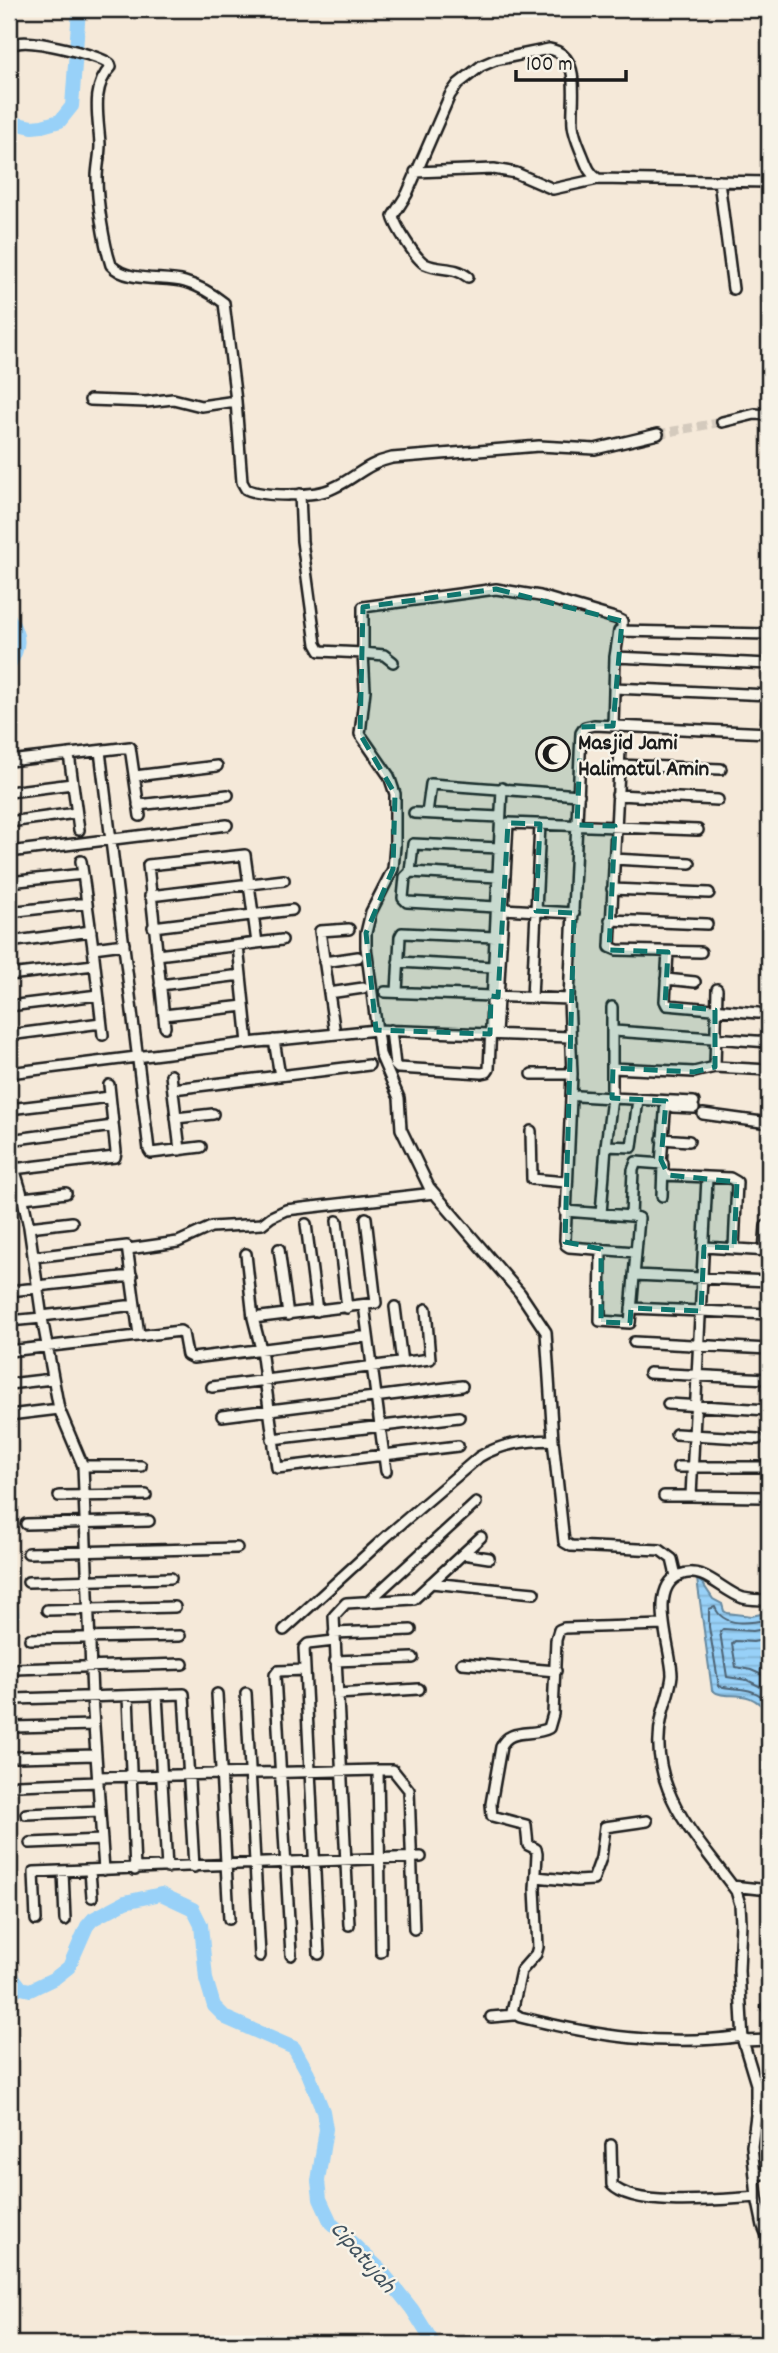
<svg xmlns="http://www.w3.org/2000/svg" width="778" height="2353" viewBox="0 0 778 2353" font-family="Dekko,sans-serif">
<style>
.water{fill:url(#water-rules);stroke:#6689a0;stroke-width:2}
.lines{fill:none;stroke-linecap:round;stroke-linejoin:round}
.shore{stroke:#4e6474;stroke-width:2}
.river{stroke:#98d1f8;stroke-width:14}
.street-tunnel{stroke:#d4cabd;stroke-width:9;stroke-dasharray:9 4.5;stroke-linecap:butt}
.street-casing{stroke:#1c1c1c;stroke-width:14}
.street{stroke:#f7f3e8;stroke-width:9}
.marked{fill:#0f766e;fill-opacity:0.2;stroke:#0f766e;stroke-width:5;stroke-dasharray:14 9;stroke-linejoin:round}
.labels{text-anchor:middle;stroke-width:5;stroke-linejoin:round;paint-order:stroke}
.poi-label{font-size:23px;font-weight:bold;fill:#1c1c1c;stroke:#f7f3e8;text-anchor:start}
.water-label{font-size:24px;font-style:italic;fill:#41525e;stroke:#f7f3e8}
</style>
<defs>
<pattern id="water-rules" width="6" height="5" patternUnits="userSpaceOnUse" patternTransform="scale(1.75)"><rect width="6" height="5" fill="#98d1f8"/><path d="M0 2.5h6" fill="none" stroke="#82b3d4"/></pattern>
</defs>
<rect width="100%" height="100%" fill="#f5e9d9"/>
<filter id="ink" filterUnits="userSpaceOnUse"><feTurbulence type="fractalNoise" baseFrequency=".0143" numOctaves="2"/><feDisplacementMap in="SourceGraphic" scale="14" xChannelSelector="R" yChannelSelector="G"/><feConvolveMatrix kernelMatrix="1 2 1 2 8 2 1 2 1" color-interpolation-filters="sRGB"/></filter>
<g filter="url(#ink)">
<!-- water -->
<path class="water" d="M697 1579 703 1584 713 1599 722 1604 724 1611 727 1613 752 1616 769 1612V1715C748 1683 727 1703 712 1690Z"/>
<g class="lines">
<!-- shore -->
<path class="shore" d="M769 1619C751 1623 723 1628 715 1607L709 1609V1627L719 1686C739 1691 752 1685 769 1703
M769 1628 753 1631 723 1629 720 1632 727 1677 747 1680 769 1691
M769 1639 753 1642 735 1641 732 1644 736 1667 751 1670 769 1678"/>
<!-- river -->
<path class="river" d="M9 122 32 127 42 126 60 121 72 106 79 9
M9 618C21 637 20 646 9 665
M9 1602 12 1614 9 1623
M9 1972 21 1988 30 1990 55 1978 69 1967 87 1926 93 1919 125 1902 161 1894 193 1909 201 1925 206 1979 214 2006 226 2018 294 2048 308 2073 323 2111 326 2129 318 2181 320 2199 331 2223 380 2269 412 2309 434 2344"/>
<!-- street-tunnel -->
<path class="street-tunnel" d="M658 434 722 422"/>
<!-- street casing -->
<g class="street-casing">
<path id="street" d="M9 50C12 46 12 44 18 43 33 39 98 55 110 64L111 67C90 88 99 119 100 145 100 156 97 167 97 178 97 201 104 244 111 265 127 283 164 276 185 282 199 286 213 294 224 303L236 401
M415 172 494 169 516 173 553 189 598 179
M719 181 733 289
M468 277C455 266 440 271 425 264 416 259 395 226 393 216L407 194 450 95 458 84 481 66 495 60 549 49C583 55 571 99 573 125 574 136 579 146 583 156 587 166 589 173 598 179L769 182
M90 400 146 402 173 399 201 406 236 401 242 482 246 489C263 497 316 497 333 488 356 478 365 464 392 458L539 446 595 449 658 434
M722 422 755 414 769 415
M300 494 302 541 316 644 320 651 363 653 365 690 360 734 389 776 395 794V846L393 869 371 912 366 933V947L380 1054 399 1098 401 1129 429 1187 520 1293 546 1332 553 1440 564 1542 571 1546 660 1550 672 1559 676 1576
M615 657 769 664
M393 662 384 655 363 653V607L496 589 540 596 618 619 622 621V630
M614 688 769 695
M613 726 615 657 619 631 769 634
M766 733 769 682
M620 750 610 947 617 950 701 952
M100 751 149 1150 151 1153 201 1147
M69 754 79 830
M9 761 130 747 140 816
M618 765 721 769
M135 776 217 766
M9 792 72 784
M617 795 718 800
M138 805 228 795
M414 813 500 817
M427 813 431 784 579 795
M9 822 76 813
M9 852 227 825
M613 859 690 863
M81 861 83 874
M410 872 497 877
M9 882 83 874 93 948 124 944
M612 889 709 893
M150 896 284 880
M496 907 407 902 403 898 405 877 410 872 413 844 499 848
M503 909 574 913
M9 912 87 903
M610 920 707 924
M153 927 292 910
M9 942 91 931
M238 946 248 1043
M93 948 103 1035
M668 952 665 1001 667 1005 758 1013
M157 955 282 940
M324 962 358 957
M398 962 493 967
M9 975 94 965
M666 979 695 982
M160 985 241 975
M385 992 569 999
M397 992 400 937 402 933 495 937
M329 993 363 988
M532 998 540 824
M9 1006 98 995
M164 1015 244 1006
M165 1027 148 865 245 855 257 943
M391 1030 395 1065 398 1068 482 1073 487 1072 489 1069 502 788
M614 1031 769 1042
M335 1034 320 931 349 929
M496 1034 508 823 698 830
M9 1035 101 1023
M274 1040 280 1076
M715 1067 717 989
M613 1068 694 1072 715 1067 769 1070
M9 1073 248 1043 376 1030 570 1037
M532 1074H572
M171 1075 180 1150
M173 1089 369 1065
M578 1096 612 1098V1007
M673 1107 694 1108
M9 1109 110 1097
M703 1114 769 1123
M176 1118 213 1114
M531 1131 532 1179 566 1182
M662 1139 689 1141
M9 1140 113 1126
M606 1146 632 1147 638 1099
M9 1151 21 1191 29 1227 42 1318 59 1409 83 1466 92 1697 104 1870
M661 1163 666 1101
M13 1169 115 1157 116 1152 109 1085
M663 1175 730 1178 737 1182 734 1248
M707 1178 691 1496 764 1497
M23 1198 66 1193
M565 1211 631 1216 639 1218 630 1323 600 1321 601 1249
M601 1214 606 1146 612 1098 694 1102
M631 1216 633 1170 636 1162 663 1164 662 1196
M337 1221 347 1308
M306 1224 317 1311
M29 1227 72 1222
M704 1247 769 1251
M128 1249 178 1242 211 1227 262 1224 271 1217 286 1210 434 1193
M279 1249 288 1315
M764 1251 766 1226
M635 1252 569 1247 566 1245 565 1240 572 1074 569 999 581 733 585 727 594 725 769 733
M246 1254 253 1318 261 1349 277 1468 458 1446
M33 1257 127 1246 139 1335
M634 1275 769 1281
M37 1286 132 1276
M9 1291 38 1288
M364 1305 386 1471
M395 1307 402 1363
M631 1308 769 1314
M42 1316 135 1305
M253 1318 376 1303 366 1218
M9 1321 42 1318
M634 1342 769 1349
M9 1351 180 1331 183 1333 187 1355 193 1358 368 1336
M649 1373 769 1379
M9 1384 52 1379
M212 1387 430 1359 426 1309
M668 1404 768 1410
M9 1415 59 1409
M222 1416 462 1386
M676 1434 758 1439
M272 1439 459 1417
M83 1466H141
M678 1467H763
M59 1496 146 1495
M664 1496H691
M26 1524 149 1521
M28 1553 237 1548
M463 1554 489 1558
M28 1582 171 1578
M431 1583 534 1593
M769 1600C760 1600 752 1600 743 1598 722 1591 703 1565 680 1575 647 1588 672 1650 672 1675 671 1688 665 1702 662 1716 656 1741 659 1766 668 1789 682 1826 713 1859 736 1891L740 1904 741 1922 739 1971 743 2041 756 2084V2115L752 2146 757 2197 763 2226 769 2240
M368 1602 476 1503
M47 1610 175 1607
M664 1625 564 1628 559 1630 556 1640 553 1714 549 1728C533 1737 509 1727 501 1747L491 1804 492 1816 526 1825 528 1845 536 1849 537 1854 535 1889 538 1947 536 1954 521 1971 512 2012 520 2017C596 2036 664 2047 743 2036
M284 1630 388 1535 479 1457C502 1443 526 1441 553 1440
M334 1633 411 1630
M30 1639 180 1636
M335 1661 413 1658
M462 1663 556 1671
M13 1669 183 1664
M246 1693 260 1956
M217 1694 229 1919
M337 1694 419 1689
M157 1695 167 1868
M128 1696 135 1870
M14 1699 184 1694 194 1867
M14 1727 94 1725
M16 1757 96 1755
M378 1770H393L409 1790 414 1929
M98 1777 378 1770 381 1952
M17 1785 98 1782
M26 1814 100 1811
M30 1843 102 1840
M63 1871 65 1920
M90 1871 92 1897
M536 1877 577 1881 593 1880 601 1858 605 1827 647 1821
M732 1886 769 1890
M36 1920 34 1872 421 1857
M349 1925 334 1616 346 1603 414 1599 481 1537
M319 1954 304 1648 308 1644 334 1641
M291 1955 275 1675 278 1671 305 1670
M767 2007H769
M491 2017 514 2015
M743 2041 769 2040
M611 2145 612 2185C635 2209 724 2199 757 2197
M755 2175 769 2173"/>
</g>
<!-- street -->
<use href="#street" class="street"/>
</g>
</g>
<!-- marked area -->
<path class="marked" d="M496 589 622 621 613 726 581 727 577 825 615 826 609 950 668 952 665 1005 715 1010V1067L694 1072 613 1068 612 1098 666 1101 661 1160 668 1175 737 1182 734 1248 704 1247 701 1311 631 1308 630 1323 601 1322V1249L565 1242 574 913 536 911 540 824 508 823 498 997 491 996 490 1034 376 1030 366 933 393 869 395 794 360 734 363 607Z"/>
<!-- icons -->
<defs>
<g id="mosque-ring" transform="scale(1.75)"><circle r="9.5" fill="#f7f3e8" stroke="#1c1c1c" stroke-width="1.5"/><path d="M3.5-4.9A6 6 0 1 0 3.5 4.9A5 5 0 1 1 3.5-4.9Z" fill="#1c1c1c"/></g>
</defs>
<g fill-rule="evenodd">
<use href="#mosque-ring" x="553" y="754"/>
</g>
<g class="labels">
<!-- poi labels -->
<g class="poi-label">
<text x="578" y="749">Masjid Jami<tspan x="578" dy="26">Halimatul Amin</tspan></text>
</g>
<!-- water labels -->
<g class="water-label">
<text transform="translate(364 2256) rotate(49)" y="8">Cipatujah</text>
</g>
</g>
<!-- margin -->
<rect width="778" height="2353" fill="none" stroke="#f7f3e8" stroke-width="35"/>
<rect x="18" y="18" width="743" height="2318" fill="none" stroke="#1c1c1c" stroke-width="2.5" filter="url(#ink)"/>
<!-- scale -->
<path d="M516 70v10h110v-10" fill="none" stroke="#1c1c1c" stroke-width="3.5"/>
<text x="526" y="70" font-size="21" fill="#1c1c1c" stroke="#f7f3e8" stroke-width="5" paint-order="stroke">100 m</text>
</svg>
